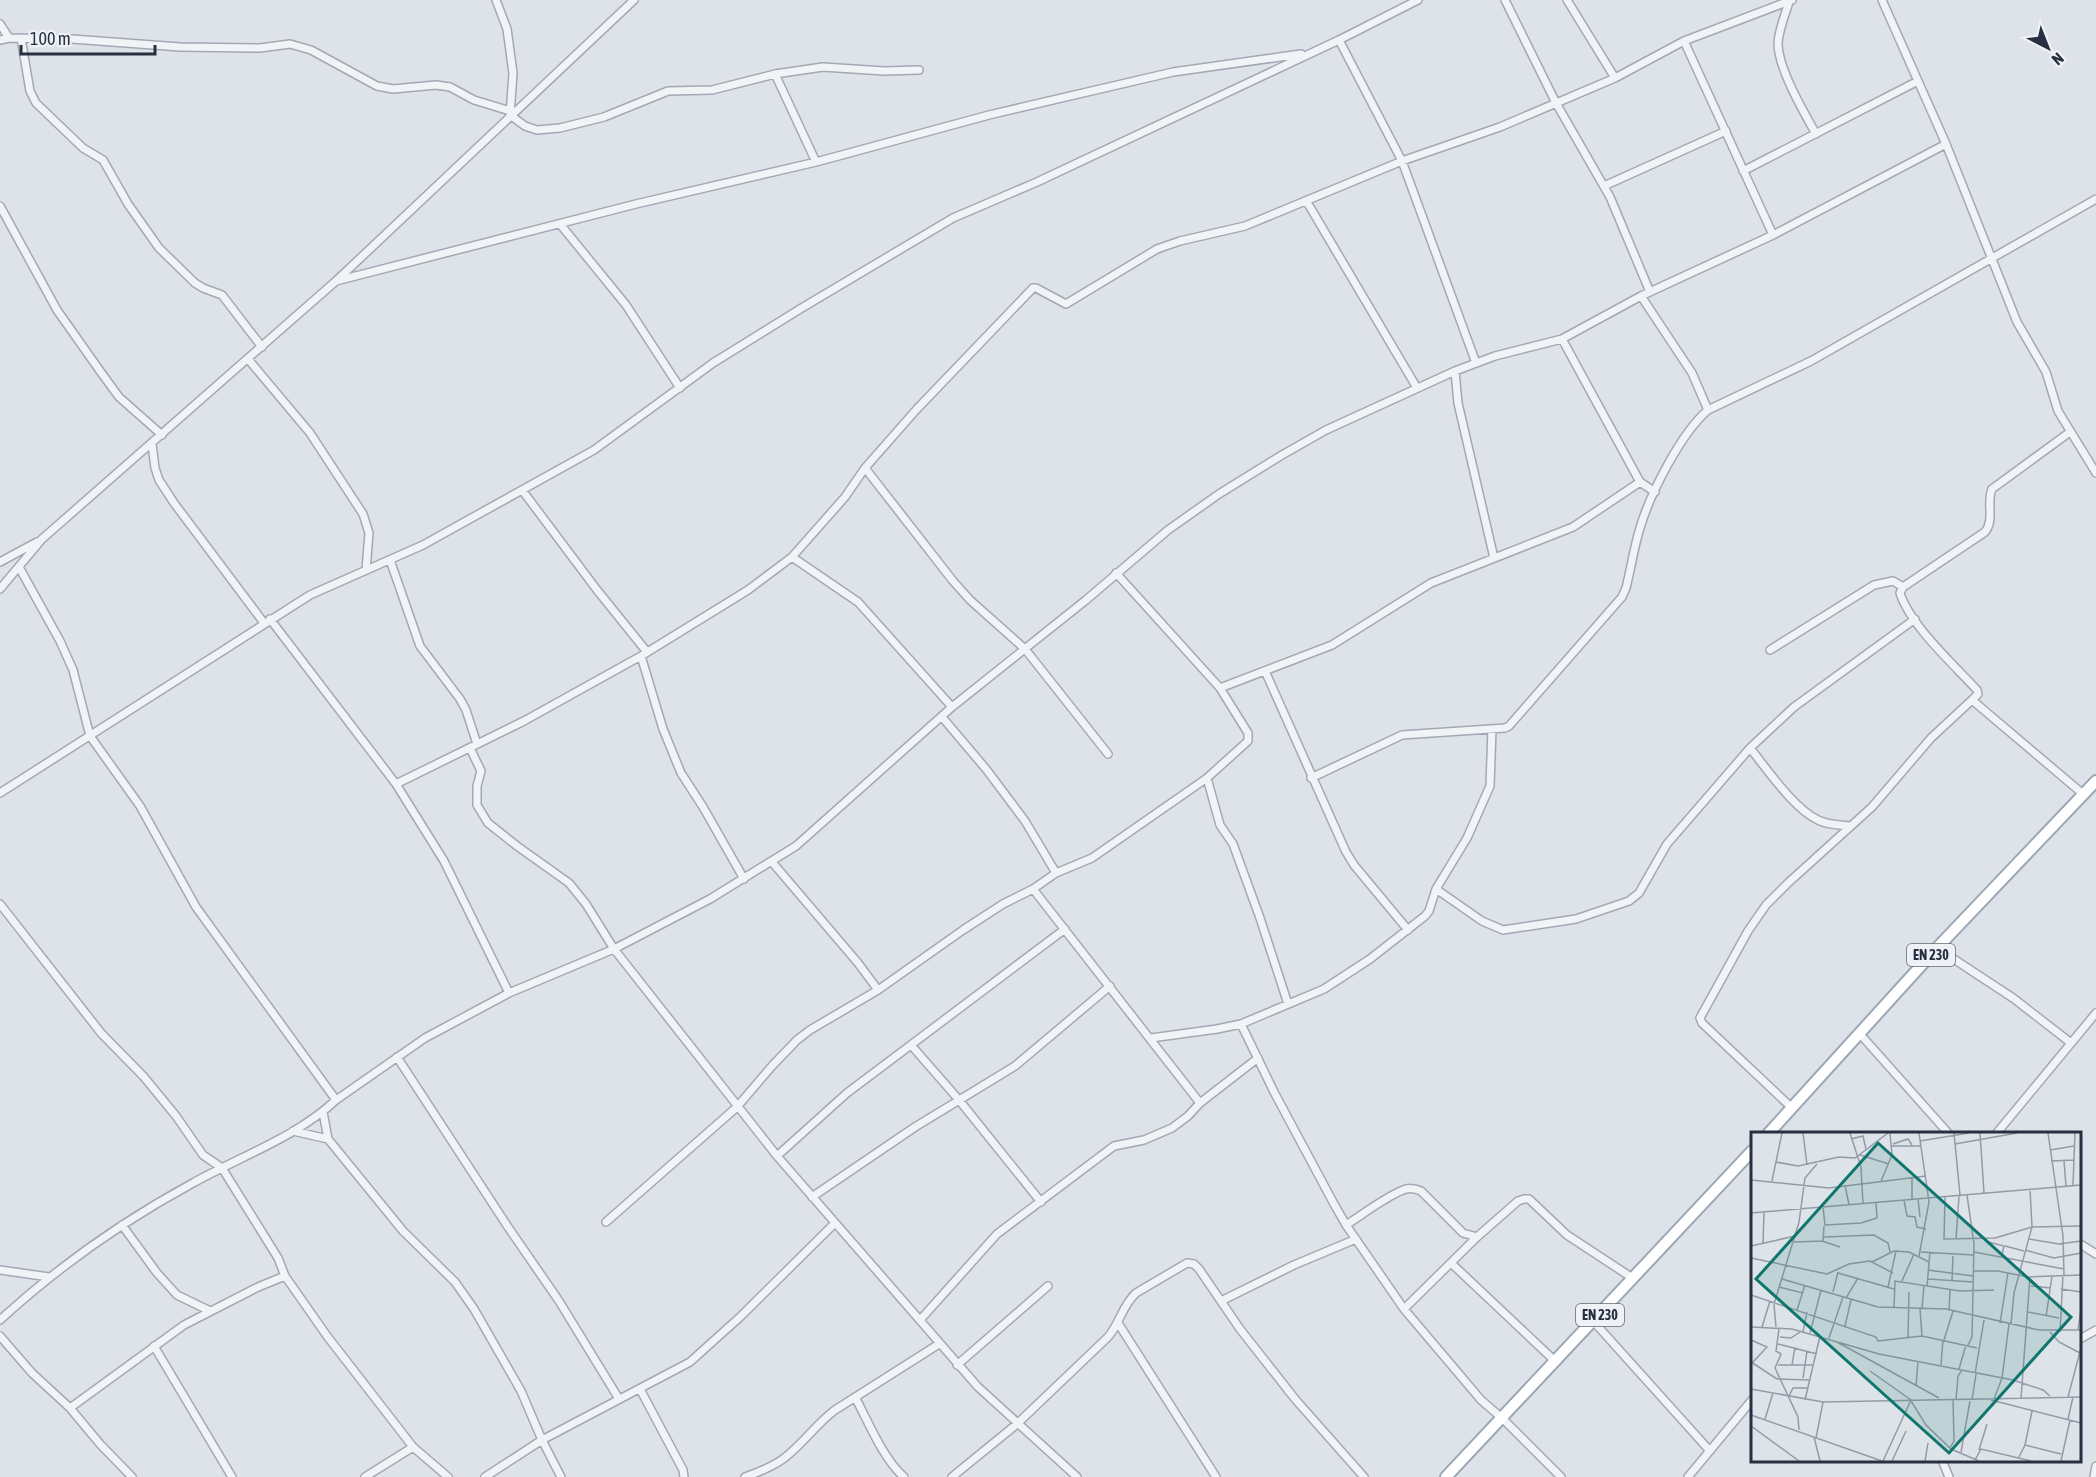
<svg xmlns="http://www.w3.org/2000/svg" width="2096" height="1477" viewBox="0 0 2096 1477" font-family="'Asap Condensed',sans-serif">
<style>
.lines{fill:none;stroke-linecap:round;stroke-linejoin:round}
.minor-casing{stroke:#a3a9b3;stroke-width:10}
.primary-casing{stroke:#9ca7b5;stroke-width:14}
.minor{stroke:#f1f3f7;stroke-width:7}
.primary{stroke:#fff;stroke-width:10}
.labels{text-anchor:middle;stroke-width:6;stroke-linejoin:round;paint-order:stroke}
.shield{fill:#eef1f6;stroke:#626a77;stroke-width:1.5}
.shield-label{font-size:14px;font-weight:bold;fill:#263041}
.inset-road{fill:none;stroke:#949ba6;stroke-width:1.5}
.view{fill:#0f766e;fill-opacity:0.15;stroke:#0f766e;stroke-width:3}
.inset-edge{fill:none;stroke:#263041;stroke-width:3}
</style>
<rect width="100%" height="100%" fill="#dee2e9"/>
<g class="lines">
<!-- minor casing -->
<g class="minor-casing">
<path id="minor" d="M496 0 507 29 513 73 510 115 525 126 537 130 560 128 604 117 668 91 712 90 775 74 823 67 884 71 919 70
M1505 0 1556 103 1610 197 1650 292
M1567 0 1615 78
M1882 0 1946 144 2017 322 2046 372 2058 411 2096 473
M1789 2C1785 15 1779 29 1778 43 1778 68 1803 111 1816 134
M0 24 9 38
M21 38 30 91 36 103 83 148 103 160 128 204 159 248 195 283 203 288 222 295 262 347
M0 40 9 38 72 39 180 47 260 48 290 44 311 50 377 86 393 89 436 85 450 87 474 100 510 111
M1339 40 1402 161 1476 363
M1684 41 1773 235
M775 74 816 162
M1743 171 1918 81
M1604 186 1726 131
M1307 202 1417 388
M0 206 57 310 100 371 119 397 162 435
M560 224 626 305 680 388
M336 281 636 204 816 162 989 115 1173 72 1301 54
M1641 296 1692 373 1708 410
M1562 339 1640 482 1655 492
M248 359 310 433 363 514 369 533 366 570
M1455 371 1458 403 1494 558
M152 444 155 468 159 480 174 503 264 623
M865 468 953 581 970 600 1025 649 1108 754
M522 490 597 590 647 652
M792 557 858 602 952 707
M390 560 420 646 460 699 466 710 477 744
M0 562 37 542
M19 567 60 641 73 670 90 736 140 806 196 907 336 1100
M0 589 42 539 336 281 634 0
M270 619 396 784 444 861 509 993
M1770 650 1874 585 1893 581 1903 587
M641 656 663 729 681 773 703 807 744 879
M1265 671 1346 852 1354 865 1408 930
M1220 688 1332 645 1431 583 1573 527 1640 482
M1972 700 1978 694 1977 690C1954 665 1910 625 1900 593L1903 587 1985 532C1995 520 1986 502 1992 489L2070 432
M942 717 986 769 1025 821 1056 873
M470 748 481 771 477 786V805L488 823 517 846 569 883 586 904 614 949 777 1156 978 1387 1077 1477
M1750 748C1767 769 1794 809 1818 820 1828 825 1840 825 1850 826
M1207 778 1220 825 1233 844 1260 918 1288 1004
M1311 778 1402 735 1505 728 1509 726 1622 597 1626 588C1631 568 1634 547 1640 528 1650 494 1681 433 1708 410L1811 361 2096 199
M396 784 524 721 641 656 748 590 792 557 845 497 865 468 916 410 1033 288H1036L1066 304 1157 249 1180 241 1245 226 1402 161 1500 127 1615 78 1684 41 1792 0
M0 793 310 595 423 545 594 450 713 363 800 309 953 218 1037 182 1339 40 1418 0
M772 862 858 963 878 990
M1033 889 1200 1103
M1436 889 1482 921 1503 930 1576 919 1629 901 1639 893 1667 844 1750 748 1794 707 1915 619
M0 904 101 1033 144 1077 176 1116 203 1155 222 1168 278 1258 285 1276 327 1336 413 1447 448 1477
M1937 948 2013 998 2071 1043
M1241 1024 1274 1092 1334 1204 1346 1225 1404 1309 1481 1400 1503 1419 1561 1477
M1860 1034 1949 1134
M1151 1038 1217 1029 1241 1024 1324 989 1370 959 1425 916 1429 911 1436 889 1467 838 1490 786 1492 729
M911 1045 959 1100 1041 1202
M397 1057 508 1227 559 1301 619 1399
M1792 1108 1702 1023 1700 1018 1748 931 1766 905 1788 883 1872 807 1931 738 1972 700 2083 794
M323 1112 328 1139 403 1231 455 1282 474 1309 521 1391 542 1440 561 1477
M293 1131 328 1139
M1996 1134 2096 1013
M777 1156 847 1093 1065 929
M812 1197 915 1127 1015 1066 1110 986
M606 1222 737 1107 772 1066 797 1040 810 1030 878 990 963 930 1003 904 1033 889 1056 873 1092 858 1207 778 1248 741V733L1220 688 1116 573
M122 1225 157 1273 177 1295 210 1311
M1346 1225C1362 1215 1389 1194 1406 1189 1411 1188 1416 1189 1421 1191L1463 1233 1477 1237 1518 1201 1524 1199H1529L1567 1235 1634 1279
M2080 1244 2096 1254
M1451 1263 1556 1362
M0 1270 49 1277
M1221 1301 1294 1265 1356 1239
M1404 1309 1477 1237
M921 1319 997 1234 1114 1146 1144 1140 1172 1128 1188 1116 1200 1103 1258 1058
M0 1320C59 1266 123 1221 193 1183 241 1156 295 1138 336 1100L425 1038 509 993 614 949 710 899 796 846 952 707 1086 600 1168 530 1219 494 1282 455 1326 430 1455 371 1495 356 1562 339 1641 296 1773 235 1946 144
M1594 1322 1710 1451
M1118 1323 1216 1477
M0 1336 32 1373 70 1408 100 1444 132 1477
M2080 1339 2096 1330
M154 1346 232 1477
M957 1365 1048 1286
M640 1389 683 1470 684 1477
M855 1397C868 1421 883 1459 904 1477
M70 1408 184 1325 258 1287 285 1276
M1942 1460 1949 1477
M365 1477 413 1447
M485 1477 542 1440 690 1362 740 1317 835 1223
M745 1477C759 1472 772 1467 783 1459 803 1444 816 1424 835 1410L939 1344
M952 1477 1017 1424 1108 1337C1120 1323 1122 1306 1136 1293L1187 1263 1194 1264 1199 1269 1240 1329 1295 1399 1364 1477
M1688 1477 1752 1400
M2094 1477 2096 1466"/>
</g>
<!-- primary casing -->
<g class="primary-casing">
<path id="primary" d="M1768 1134 1937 948 2096 781
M1446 1477 1752 1151"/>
</g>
<!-- minor -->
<use href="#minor" class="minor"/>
<!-- primary -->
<use href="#primary" class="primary"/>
</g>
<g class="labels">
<!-- shield labels -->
<g class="shield">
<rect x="1907" y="944" width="48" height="22" rx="4.5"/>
<rect x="1576" y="1304" width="48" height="22" rx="4.5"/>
</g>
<g class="shield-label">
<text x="1931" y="960">EN 230</text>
<text x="1600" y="1320">EN 230</text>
</g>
</g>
<!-- overview -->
<g transform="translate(1751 1132)">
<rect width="330" height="330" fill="#dee2e9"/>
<path class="inset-road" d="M52 1 56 33M99 1 110 35 112 72M168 1 178 70 168 124M203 1 209 63M229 1 233 61M297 1 312 104 313 143M100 7 112 4 115 17M169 9 218 1M142 12 157 7 161 13M204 12 266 1M141 14H170M299 18 323 14M109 23 138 32M300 29 323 28M313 29 315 54M25 30 47 34 88 25 104 26 137 1M161 46V67M0 48 78 56 175 44M21 49 31 1M130 49 141 23 139 1M94 53 98 73M322 53 324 1M216 63 223 112 221 205 217 213M194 65 193 107 244 106 281 95 330 94M167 67 169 85M153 68 156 84 164 85 166 95 175 97M72 75 74 93 110 91 126 86 125 71M0 81 330 53M73 105 123 103 137 111 139 120M205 107 208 64M278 107 308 112 330 109M71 109 89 115M43 110 72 109 73 94M237 110 253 114 251 123M12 112 13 80M0 114 44 104M254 114 273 119M274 118 303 126 330 121M170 120 222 123M223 120 313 137M0 126 76 142 98 132 119 129 142 141M121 130 143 119 158 120 178 130M177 138 222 144M222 139H247L277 145 330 143M87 141 143 157M31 147 127 175 195 177 288 198H330M177 147 222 150M151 149 163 122M201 149 202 124M176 154 179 120M280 154 300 156M28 155 52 161M137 155 145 119M310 157 330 160M82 160 87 140M0 163 125 205 127 209 171 204 226 216M95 166 107 146M143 176 144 149 209 159 243 158M169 177 171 204M171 177 173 153M46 178 54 153M198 178 199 157M277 180 308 186M295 185 301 144M249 191 257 141M260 192 263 161 281 95 279 57M94 194 100 168M0 195 41 197 128 222 262 248 292 258 299 264M11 195 19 169M25 195 23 172 48 90 54 46 66 32M28 197 25 219 30 222 24 236 47 285 48 298M327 198 330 178M52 200 56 180M299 200 308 210 329 221M309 200 312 143M59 201 70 158M29 205 40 206 49 200M78 206 92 165M157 206 158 160M0 208 16 215 1 231M193 208 202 179M86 210 188 266M27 212 66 222M0 230 26 247 59 248M27 233H62M41 233 44 215M190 233 192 208M208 237 215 213M119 239 160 268 132 329M224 242 233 188M52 246 56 219M165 254 167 229M0 257 72 270 330 265M38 264 42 256H57M317 265 330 216M270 266 279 145M243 267 251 246 258 192M54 268 69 204M205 268 207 244 211 238M221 268 225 242M240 268 330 291M160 269 175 293 200 317 228 329M0 283 131 329M14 287 22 261M317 287 322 265M0 294 48 329M63 305 69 329M65 306 72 270M274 313 310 322M199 316 203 309 202 268M228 318 236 292M210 320 219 269M268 325 274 313 281 279M224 328 230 317 280 329M141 329 155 299M174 329 177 311M310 329 319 288"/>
<path class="view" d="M127 11 320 185 198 321 5 147Z"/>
<rect width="330" height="330" class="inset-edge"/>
</g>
<!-- north arrow -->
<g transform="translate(2048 48) rotate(138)" stroke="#eef1f6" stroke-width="4.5" paint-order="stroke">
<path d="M0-4.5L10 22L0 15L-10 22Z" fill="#263041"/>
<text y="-9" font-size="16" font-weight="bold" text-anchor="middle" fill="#263041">N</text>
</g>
<!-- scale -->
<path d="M21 45v9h134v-9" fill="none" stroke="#263041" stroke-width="3"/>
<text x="30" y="45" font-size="18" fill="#263041" stroke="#eef1f6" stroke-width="4.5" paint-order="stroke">100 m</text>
</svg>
